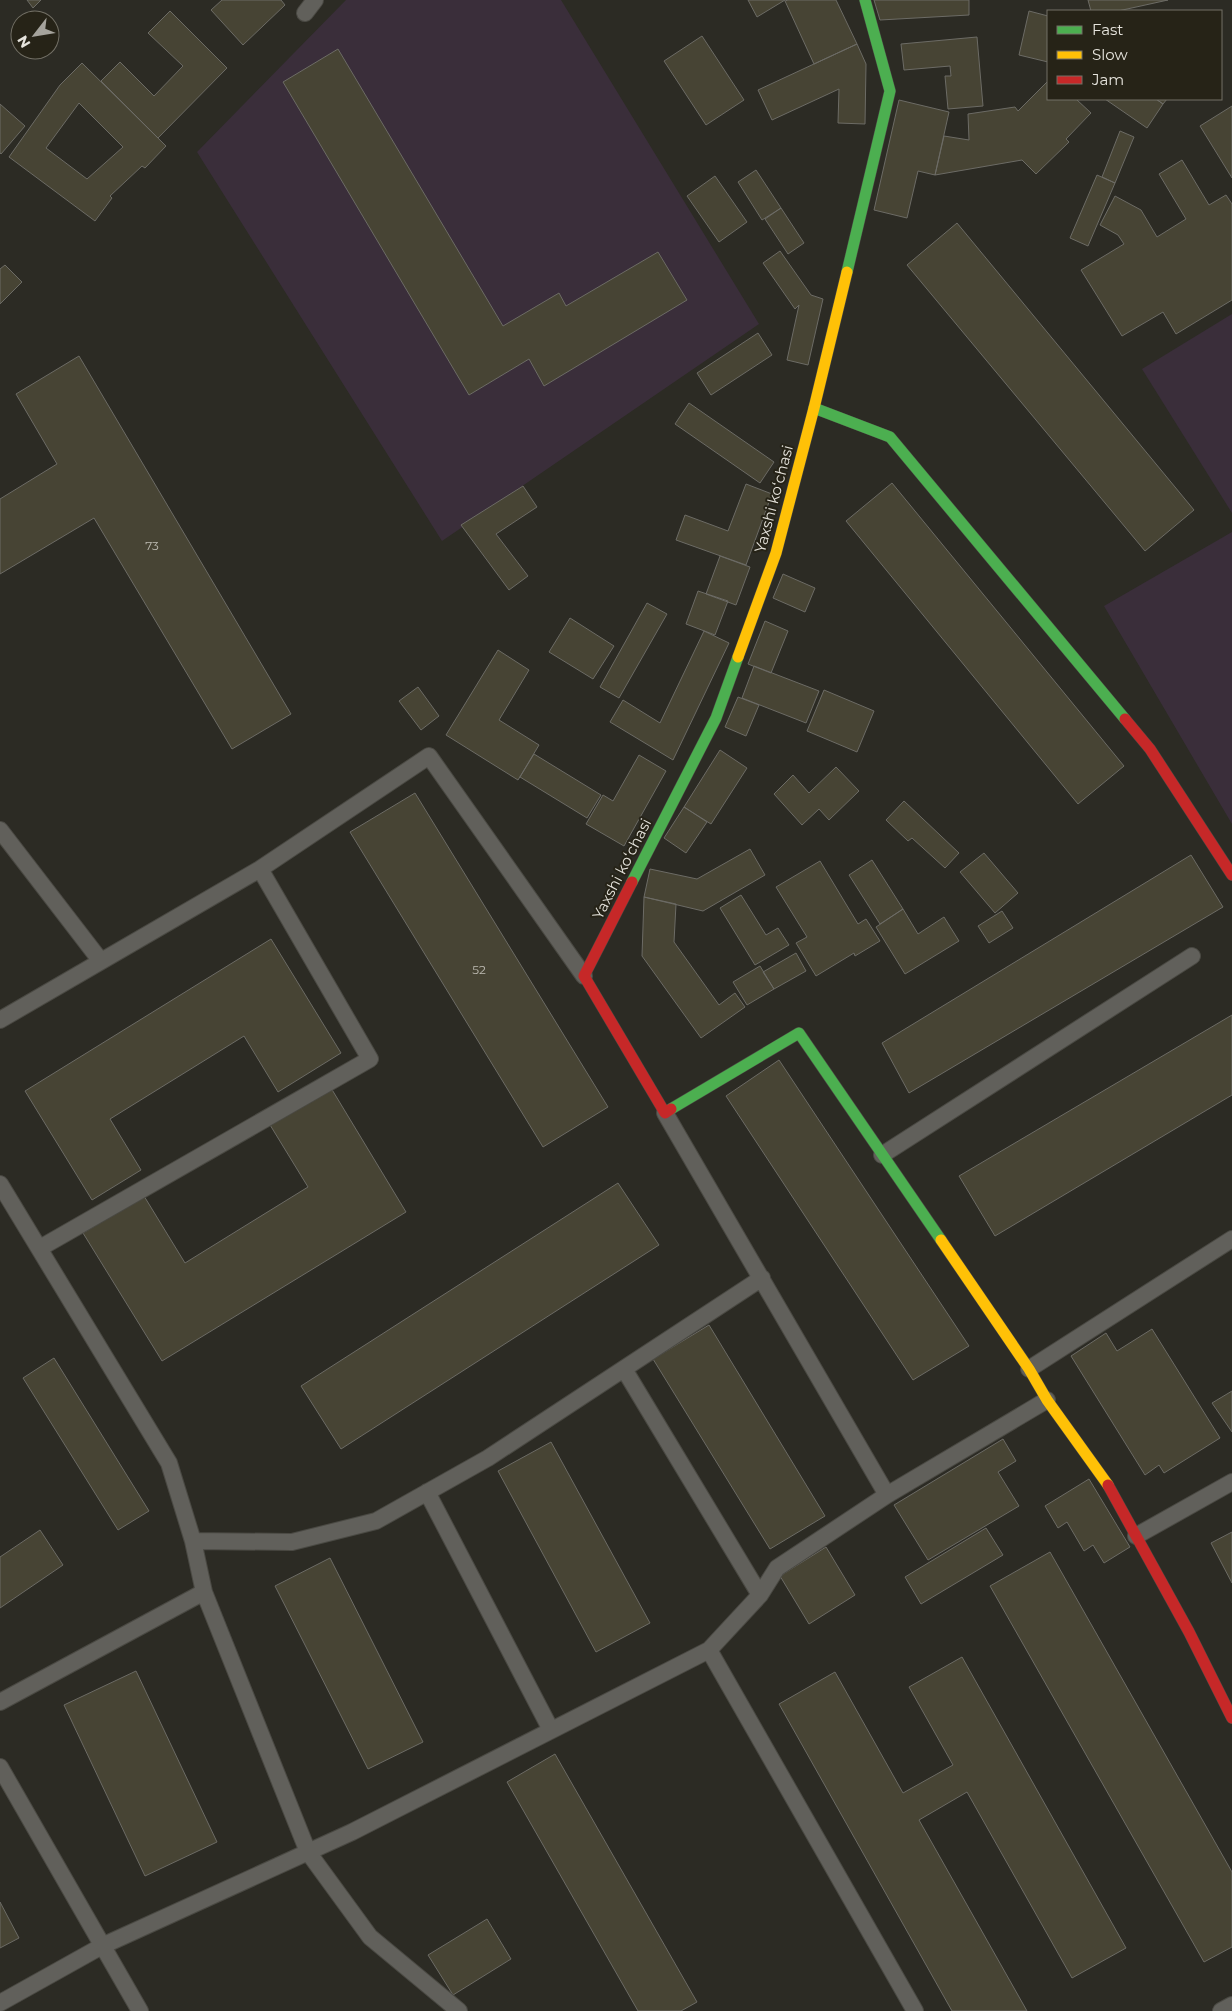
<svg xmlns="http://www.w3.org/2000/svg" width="1232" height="2011" viewBox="0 0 1232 2011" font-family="Montserrat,sans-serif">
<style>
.education{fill:#3a2e3a}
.building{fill:#474434;stroke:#6c6b65;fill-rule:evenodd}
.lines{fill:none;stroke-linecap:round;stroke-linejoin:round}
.lane-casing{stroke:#4a4943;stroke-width:18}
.fast-casing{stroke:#4a4943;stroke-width:12}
.slow-casing{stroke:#4a4943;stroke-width:12}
.jam-casing{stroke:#4a4943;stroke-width:12}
.lane{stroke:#61605b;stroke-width:16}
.fast{stroke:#4caf50;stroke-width:11}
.slow{stroke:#ffc107;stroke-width:11}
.jam{stroke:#c62828;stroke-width:11}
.labels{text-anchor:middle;stroke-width:4;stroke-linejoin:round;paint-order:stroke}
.number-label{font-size:12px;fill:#bebcb3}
.street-label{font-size:15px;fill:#e6e4dd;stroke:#262317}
</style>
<rect width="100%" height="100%" fill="#2c2b24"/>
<!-- education -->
<path class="education" d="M346 0H561L759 324 442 541 197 152Z
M1232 314V513L1142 369Z
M1232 532V824L1104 606Z"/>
<!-- building -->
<path class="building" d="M27 0H41L33 8Z
M222 0H281L285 5 243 45 211 10Z
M748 0H785L757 17Z
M788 0H836L857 44 814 64 785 1Z
M874 0H969V15L880 20Z
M1088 0H1168L1118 11H1091Z
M170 11 227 68 158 138 101 81 120 62 154 96 183 66 148 33Z
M1029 11 1048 16V62L1019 55Z
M702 36 744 100 706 125 664 61Z
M977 37 983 106 948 109 945 76H951L950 66 904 70 901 44Z
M857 44 866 64 865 124 838 123 839 89 772 120 758 90Z
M338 49 503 326 559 293 566 306 658 252 687 300 544 386 529 359 469 395 283 82Z
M82 63 166 146 145 168 142 166 110 196 112 198 95 221 9 157 60 85ZM79 103 123 147 87 179 46 148Z
M1048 81V99H1076L1091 113 1066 139 1069 142 1036 174 1022 160 935 175 944 136 969 140 968 114 1015 107 1018 111Z
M1105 99H1156L1163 104 1147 128Z
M1156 99H1167L1163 104Z
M899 100 949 112 935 175 918 171 907 218 874 210Z
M0 104 25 126 1 154 0 153Z
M1232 106V178L1200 126Z
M1120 131 1134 137 1115 183 1102 177Z
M1182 160 1209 205 1226 195 1232 204V300L1176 334 1163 312 1122 336 1081 270 1124 244 1118 235 1100 225 1115 196 1141 210 1157 237 1186 219 1159 174Z
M756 170 781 208 762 220 738 182Z
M1097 175 1115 183 1088 246 1070 238Z
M715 176 747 222 719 242 687 196Z
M781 208 804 243 788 254 765 219Z
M957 223 1194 510 1145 551 907 265Z
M780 251 811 295 823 299 808 365 787 360 799 305 795 309 763 263Z
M5 265 22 282 0 304V269Z
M758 333 772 355 711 395 697 373Z
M79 356 291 714 232 749 94 518 0 574V499L57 464 16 394Z
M689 403 774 462 760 483 675 424Z
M892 483 1124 766 1078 804 846 521Z
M746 484 772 494 746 565 676 540 685 515 728 531Z
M523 486 537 507 496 534 528 576 509 590 461 525Z
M720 556 750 567 736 605 706 594Z
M783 574 815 588 805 612 773 598Z
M698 591 728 601 715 635 686 624Z
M647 603 667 614 619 698 600 687Z
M570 618 614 646 593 679 549 652Z
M765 621 788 631 771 673 748 664Z
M704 631 729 643 673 760 610 722 623 700 660 723Z
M498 650 529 670 499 720 539 745 518 780 446 735Z
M754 666 819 691 806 723 742 698Z
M418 687 439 716 421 730 399 701Z
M824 690 874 711 857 752 807 731Z
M738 697 759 705 746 736 725 727Z
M720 750 747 768 711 824 684 807Z
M534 754 601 795 587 818 520 777Z
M639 755 666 771 624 846 586 824 603 795 613 801Z
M836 767 859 791 829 820 819 809 802 825 774 794 793 775 809 793Z
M415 793 608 1107 543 1147 350 832Z
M904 801 959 853 945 868 912 838 908 841 886 820Z
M684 807 707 822 686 853 664 838Z
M750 849 765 875 703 911 644 897 650 869 697 879Z
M984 853 1018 893 995 913 960 872Z
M1191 855 1223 907 909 1093 882 1043Z
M872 860 903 909 880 924 849 875Z
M820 861 858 924 866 919 880 941 855 956 854 953 816 976 796 943 807 937 776 887Z
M741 895 766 935 778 928 789 945 755 965 720 908Z
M644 897 676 904 674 942 719 1005 735 993 745 1007 701 1038 642 956Z
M903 909 918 934 944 917 959 941 905 974 876 927Z
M1002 911 1013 928 989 943 978 926Z
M271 939 341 1053 278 1092 244 1036 110 1119 141 1170 92 1200 25 1091Z
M796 953 806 971 774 989 763 972Z
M760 966 774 989 747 1005 733 982Z
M1232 1015V1095L995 1236 959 1176Z
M779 1060 969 1346 913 1380 726 1096Z
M328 1083 406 1212 162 1361 83 1233 144 1196 185 1263 308 1187 267 1120Z
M618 1183 659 1245 341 1449 301 1386Z
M709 1325 825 1516 770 1549 653 1359Z
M1152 1329 1220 1438 1164 1473 1159 1465 1145 1475 1071 1356 1106 1333 1117 1351Z
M54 1358 149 1511 118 1530 23 1378Z
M1232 1391V1432L1212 1403Z
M1003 1439 1016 1461 998 1472 1019 1506 928 1560 894 1505Z
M551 1442 650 1623 596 1652 498 1471Z
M1089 1479 1130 1547 1104 1563 1093 1545 1084 1551 1067 1522 1058 1528 1045 1506Z
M986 1528 1003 1555 921 1604 905 1577Z
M40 1530 63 1565 0 1608V1557Z
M1232 1532V1583L1211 1543Z
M826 1547 855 1595 809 1624 780 1576Z
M1050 1552 1232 1872V1947L1204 1962 990 1586Z
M330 1558 423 1742 368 1769 275 1586Z
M962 1657 1126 1948 1072 1978 967 1792 919 1820 1027 2011H952L779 1704 835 1672 903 1793 953 1765 909 1687Z
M136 1671 217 1842 145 1876 64 1705Z
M555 1754 697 2002 681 2011H638L507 1782Z
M0 1902 19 1938 0 1948Z
M487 1919 511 1959 453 1995 428 1955Z"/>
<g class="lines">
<!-- lane casing -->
<g class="lane-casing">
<path id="lane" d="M305 13 315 0
M0 830 100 960
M0 1020 260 869 429 756 584 976
M665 1113 887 1495
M882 1155 1192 956
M0 1184 169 1463 193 1541 204 1592 308 1852 370 1937 459 2011
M40 1248 370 1059 260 869
M624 1369 760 1595
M1029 1369 1232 1239
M427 1492 551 1730
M1136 1536 1232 1482
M193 1541 292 1542 376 1521 488 1458 762 1278
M709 1650 915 2011
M0 1702 204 1592
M0 1767 140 2011
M0 2003 102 1946 352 1832 709 1650 760 1595 777 1568 887 1495 1047 1400
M1221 2011 1232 2005"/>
</g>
<!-- fast casing -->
<g class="fast-casing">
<path id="fast" d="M847 272 890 91 865 0
M814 408 890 437 1125 719
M632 882 716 718 738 657
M671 1109 799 1033 941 1240"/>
</g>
<!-- slow casing -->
<g class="slow-casing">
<path id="slow" d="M738 657 776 553 814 408 847 272
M941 1240 1029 1369 1047 1400 1108 1485"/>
</g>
<!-- jam casing -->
<g class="jam-casing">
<path id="jam" d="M1125 719 1150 749 1232 875
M632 882 584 976 665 1113 671 1109
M1108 1485 1189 1632 1232 1718"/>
</g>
<!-- lane -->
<use href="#lane" class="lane"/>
<!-- fast -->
<use href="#fast" class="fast"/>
<!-- slow -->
<use href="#slow" class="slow"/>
<!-- jam -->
<use href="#jam" class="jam"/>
</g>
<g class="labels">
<!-- number labels -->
<g class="number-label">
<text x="152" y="550">73</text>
<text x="479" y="974">52</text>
</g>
<!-- street labels -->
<g class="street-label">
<text transform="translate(774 499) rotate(-75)" y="5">Yaxshi koʻchasi</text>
<text transform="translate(622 869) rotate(-63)" y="5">Yaxshi koʻchasi</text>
</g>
</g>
<!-- legend -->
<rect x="1047" y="10" width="175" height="90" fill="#262317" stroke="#737066"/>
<rect x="1057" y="26" width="25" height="8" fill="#4caf50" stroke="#737066"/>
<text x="1092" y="35" font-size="15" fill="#e6e4dd">Fast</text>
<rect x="1057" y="51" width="25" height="8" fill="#ffc107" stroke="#737066"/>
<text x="1092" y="60" font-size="15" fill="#e6e4dd">Slow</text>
<rect x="1057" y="76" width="25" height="8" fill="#c62828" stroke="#737066"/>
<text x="1092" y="85" font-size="15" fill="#e6e4dd">Jam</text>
<!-- north arrow -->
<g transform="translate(35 35) rotate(239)"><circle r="24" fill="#262317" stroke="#737066"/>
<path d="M0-4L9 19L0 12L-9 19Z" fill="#a5a39c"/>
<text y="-8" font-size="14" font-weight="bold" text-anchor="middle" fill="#e6e4dd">N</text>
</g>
</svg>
